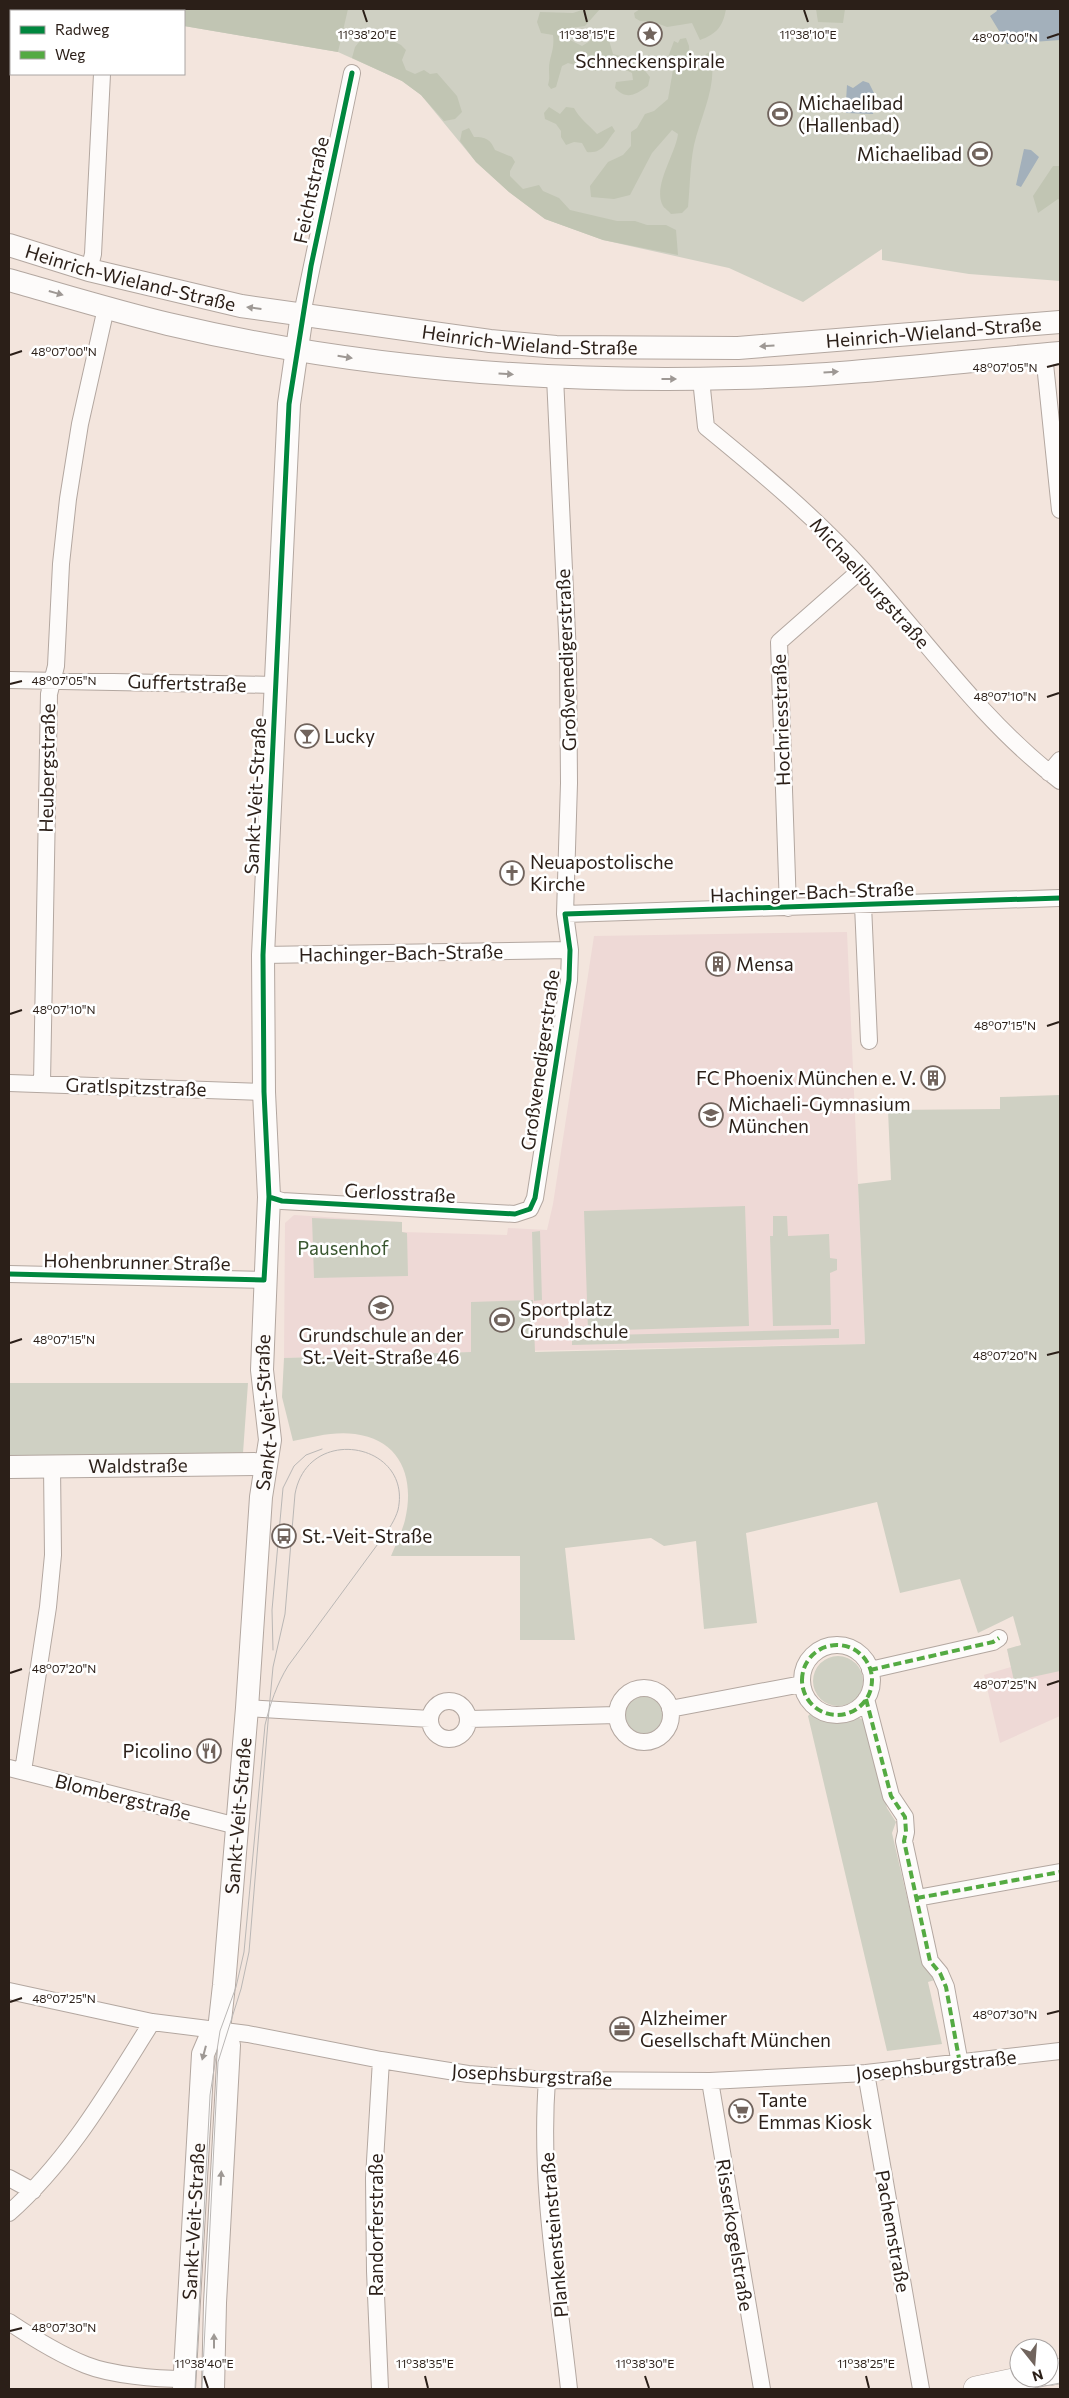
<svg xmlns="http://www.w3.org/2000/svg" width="1069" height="2398" viewBox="0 0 1069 2398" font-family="Commissioner,sans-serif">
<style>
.education{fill:#eed9d6}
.green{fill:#cfd0c3}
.forest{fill:#c1c5b3}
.water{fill:#a3b0bb}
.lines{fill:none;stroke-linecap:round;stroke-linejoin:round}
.street-casing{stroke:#b3a7a0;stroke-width:18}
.secondary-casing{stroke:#b3a7a0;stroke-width:24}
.primary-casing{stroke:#b3a7a0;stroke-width:26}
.street{stroke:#fdfbfa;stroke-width:16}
.secondary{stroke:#fdfbfa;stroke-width:22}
.primary{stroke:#fdfbfa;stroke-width:25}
.tram{stroke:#bab7b5;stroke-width:1}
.quiet{stroke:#54aa42;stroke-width:4;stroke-dasharray:8 4;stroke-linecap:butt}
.cycleway-casing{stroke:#fff;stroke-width:8}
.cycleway{stroke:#00873e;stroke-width:5}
.oneway{fill:#9e9894}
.ticks{fill:none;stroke:#2b1f18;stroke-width:2}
.labels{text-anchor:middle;stroke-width:5;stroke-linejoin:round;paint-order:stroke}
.poi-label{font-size:19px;fill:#2b1f18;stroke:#fff;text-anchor:start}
.street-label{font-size:19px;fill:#2b1f18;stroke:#fff}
.park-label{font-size:19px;fill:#3b5730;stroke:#fff}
.ticks-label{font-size:12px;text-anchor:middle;fill:#2b1f18;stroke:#fff;stroke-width:5;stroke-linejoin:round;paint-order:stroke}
</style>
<rect width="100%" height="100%" fill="#f3e5dd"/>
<!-- education -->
<path class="education" d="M847 932 865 1344 472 1352 284 1358 285 1223 294 1215 402 1222V1232L507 1235 508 1228 547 1230 553 1204 594 936Z
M1060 1636V1716L1000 1743 984 1675 1011 1667 1007 1649Z"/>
<!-- green -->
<path class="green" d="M9 9H1060V281L969 274 882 260V249L803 302 729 268 603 240 545 219 509 192 476 162 421 95 402 81 378 70 338 52 184 26V11H11V25L9 24Z
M1060 1095V1671L1014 1681 1007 1649 1021 1645 1013 1616 978 1633 960 1579 900 1593 877 1502 746 1533 757 1623 704 1629 696 1541 664 1546 651 1538 565 1548 575 1640H520V1556H391C396 1544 402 1532 405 1520 415 1478 401 1440 355 1434 334 1431 313 1437 293 1441L282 1397 284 1358 471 1352V1302L533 1300 535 1352 865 1344 858 1184 891 1180 888 1110 1000 1109V1097Z
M745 1206 749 1326 588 1331 584 1211Z
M773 1216H787L788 1236 829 1234 830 1258 837 1259V1270L830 1273 831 1325 773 1326 770 1236H773Z
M312 1218 402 1222V1232L407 1233 408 1276 314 1278Z
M540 1231 542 1300 534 1301 532 1232Z
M839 1329V1338L572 1345V1336Z
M9 1383H248L243 1453 9 1459Z
M813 1681a25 25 0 1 1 50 0a25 25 0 1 1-50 0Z
M623 1714a20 20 0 1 1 40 0a20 20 0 1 1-40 0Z
M812 1712C828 1723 839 1724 857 1717L866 1721 887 1808 896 1822 892 1833 923 1966 938 1979 928 1982 942 2044 887 2051 808 1716Z"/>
<!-- forest -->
<path class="forest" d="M9 9H348L338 52 184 26V11H11V25L9 24Z
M585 9H600L585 26 570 28 567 31 568 39 582 46 590 41 593 35 608 37 613 54 637 61 650 77 648 86C636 94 627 101 615 88L616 82 633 80 632 73 614 64C595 77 587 68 568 63L562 66 556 87 551 89 548 85C550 78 549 76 549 69 549 57 555 50 553 35L541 33 537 22 540 12 573 13Z
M640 9H726C723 26 717 34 700 40L692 23 667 27 654 22 640 21 635 18 634 13Z
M816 9H845L843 23 818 22Z
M686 38 689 46 690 68 701 65 706 54 710 52C719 83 701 115 694 145 690 165 690 187 688 207L682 213 671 214C669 211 664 208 663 206 652 187 676 153 678 134L672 130 652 153 630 195 614 199 591 197 590 186 608 162 623 155 631 146V132L637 128 645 114 654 111 668 99 674 64 671 59 667 60 674 41 678 43 680 39Z
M391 40 401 45 406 50 402 60 406 70 415 74 424 70 430 74 437 73 457 96 462 112 455 119 444 121 421 95 402 81 352 58 355 47 359 42Z
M549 107 560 114 566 107 574 108C579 118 589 125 597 134L612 126 615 131C606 142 603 154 587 152L582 143 574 142 566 145 561 137V131L556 124 545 119 544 113Z
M469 128 474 137C486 137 490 139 495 150L512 157 515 162 510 171V176L523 189 539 185 543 191 559 198 570 210 617 221H635L647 225H666L676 230 678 255 603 240 545 219 509 192 476 162 460 141 462 131Z
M1053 166H1060V200L1058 199 1038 213 1033 196Z"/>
<!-- water -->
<path class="water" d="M996 9H1060V40L1007 44 990 16 997 11Z
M863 81 869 83 874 93 870 106 874 109 873 114 846 113V110H837L838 100 846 101 847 85 853 88Z
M1024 149 1031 150 1039 157 1021 187 1016 185Z"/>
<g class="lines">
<!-- street casing -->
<g class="street-casing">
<path id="street" d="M89 270 93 254 102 74
M302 314 352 73
M1044 354 1060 510
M701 379 706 427C761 472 815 517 863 570 926 641 984 723 1060 781
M9 680 275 685
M1049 773 1060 760
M863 905 869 1041
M788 908 779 642 862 569
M565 914 1060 898
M263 955 570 950
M9 1083 264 1092
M42 1083 49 694 56 666 61 564 68 499 80 424 106 308
M269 1197 282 1201 515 1214 530 1209 535 1198 569 980 570 950 565 914 569 783 568 655 555 377
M9 1274 264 1280
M802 1680a35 35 0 1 1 70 0a35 35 0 1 1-70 0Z
M870 1670 993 1642 999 1638
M617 1715a27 27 0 1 1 54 0a27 27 0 1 1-54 0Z
M866 1699 891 1796 905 1817 906 1832 904 1841 930 1961 940 1973 946 1987 960 2064
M430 1720a19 19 0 1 1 38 0a19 19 0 1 1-38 0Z
M247 1708 430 1719
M670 1709 802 1684
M469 1719 616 1715
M9 1768 237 1826
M23 1771 48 1607 53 1555 52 1466
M917 1898 1060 1872
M9 1991 152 2022 248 2034 381 2060 468 2074 547 2080 710 2081 866 2073 1060 2051
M866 2073 921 2389
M547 2080C539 2183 558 2287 569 2389
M710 2081 762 2389
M9 2178 33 2191
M9 2213C69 2160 109 2090 152 2022
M9 2322C33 2338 58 2354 86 2365 111 2375 156 2379 184 2379
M380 2389 375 2271 374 2178 381 2060"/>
</g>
<!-- secondary casing -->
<g class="secondary-casing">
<g id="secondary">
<path id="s1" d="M9 245 89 270 241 306 490 341 556 347 738 348 1060 322"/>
<path d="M9 280C62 295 114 311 168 324 354 368 545 383 735 378 844 376 952 362 1060 353"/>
<path id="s2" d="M9 1467 266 1464"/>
<path id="s3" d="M184 2389 203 2054 209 2040 219 2030 224 1985 247 1708 261 1497 270 1440 262 1370 269 1197 264 1092 263 955 289 404 302 314"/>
<path d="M213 2389 215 2303 229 2045 219 2030"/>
</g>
</g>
<!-- primary casing -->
<g class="primary-casing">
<path id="primary" d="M1049 2373 1060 2371
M976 2389 1027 2378"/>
</g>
<!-- street -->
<use href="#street" class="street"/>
<!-- secondary -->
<use href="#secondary" class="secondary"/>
<!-- primary -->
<use href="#primary" class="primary"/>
<!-- tram -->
<path class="tram" d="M273 1650 272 1610 283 1488 294 1466 306 1455 322 1449
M195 2389 210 2095 220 2031 236 1987 244 1952 265 1725C270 1704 277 1684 288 1666L383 1537C389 1529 395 1520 398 1510 413 1443 308 1423 295 1494L285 1614 273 1667 269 1710 249 1952 241 1989 218 2062 202 2389
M1030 2389 1060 2383"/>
<!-- quiet -->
<path class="quiet" d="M802 1680a35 35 0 1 1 70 0a35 35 0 1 1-70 0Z
M870 1670 993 1642 999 1638
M866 1699 891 1796 905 1817 906 1832 904 1841 930 1961 940 1973 946 1987 960 2064
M917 1898 1060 1872"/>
<!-- cycleway casing -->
<g class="cycleway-casing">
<path id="cycleway" d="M269 1197 282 1201 515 1214 530 1209 535 1198 569 980 570 950 565 914 1060 898
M9 1274 264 1280 269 1197 264 1092 263 955 289 404 311 266 352 73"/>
</g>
<!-- cycleway -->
<use href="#cycleway" class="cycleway"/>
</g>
<!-- one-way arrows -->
<defs><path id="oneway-solid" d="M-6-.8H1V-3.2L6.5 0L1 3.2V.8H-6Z" transform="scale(1.25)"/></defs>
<g class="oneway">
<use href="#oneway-solid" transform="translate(56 293) rotate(16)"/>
<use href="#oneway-solid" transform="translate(254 308) rotate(-173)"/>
<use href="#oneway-solid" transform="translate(767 346) rotate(176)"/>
<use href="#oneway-solid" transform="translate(345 357) rotate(9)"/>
<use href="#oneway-solid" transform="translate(831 372) rotate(-4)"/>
<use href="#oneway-solid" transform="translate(506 374) rotate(4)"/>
<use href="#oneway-solid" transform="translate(669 379)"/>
<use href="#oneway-solid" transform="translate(204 2053) rotate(105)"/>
<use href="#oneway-solid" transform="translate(221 2178) rotate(-87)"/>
<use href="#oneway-solid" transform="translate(214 2341) rotate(-90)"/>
</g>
<!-- ticks -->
<path class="ticks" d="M363 10 367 22M584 10 587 22M804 10 808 22M1047 38 1059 34M10 355 22 351M1047 367 1059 364M10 684 22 681M1047 697 1059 693M10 1014 22 1010M1047 1026 1059 1022M10 1343 22 1339M1047 1355 1059 1352M10 1673 22 1669M1047 1685 1059 1681M10 2002 22 1998M1047 2014 1059 2011M10 2331 22 2328M204 2376 208 2388M425 2376 428 2388M645 2376 649 2388M866 2376 869 2388"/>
<!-- icons -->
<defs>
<g id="sight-ring" transform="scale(1.25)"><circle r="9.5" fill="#fff" stroke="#71645d" stroke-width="1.5"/><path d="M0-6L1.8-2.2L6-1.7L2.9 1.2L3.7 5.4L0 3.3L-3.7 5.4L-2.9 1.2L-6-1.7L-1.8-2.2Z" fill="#71645d"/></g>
<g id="stadium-ring" transform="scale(1.25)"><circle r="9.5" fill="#fff" stroke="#71645d" stroke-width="1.5"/><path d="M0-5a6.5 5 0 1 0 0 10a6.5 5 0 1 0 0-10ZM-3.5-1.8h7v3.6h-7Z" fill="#71645d"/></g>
<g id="bar-ring" transform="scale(1.25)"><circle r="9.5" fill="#fff" stroke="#71645d" stroke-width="1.5"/><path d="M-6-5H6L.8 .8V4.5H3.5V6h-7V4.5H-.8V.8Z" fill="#71645d"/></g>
<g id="church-ring" transform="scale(1.25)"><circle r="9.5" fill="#fff" stroke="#71645d" stroke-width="1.5"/><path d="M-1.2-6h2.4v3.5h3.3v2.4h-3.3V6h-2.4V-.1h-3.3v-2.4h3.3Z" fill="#71645d"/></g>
<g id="building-ring" transform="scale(1.25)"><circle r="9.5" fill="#fff" stroke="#71645d" stroke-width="1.5"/><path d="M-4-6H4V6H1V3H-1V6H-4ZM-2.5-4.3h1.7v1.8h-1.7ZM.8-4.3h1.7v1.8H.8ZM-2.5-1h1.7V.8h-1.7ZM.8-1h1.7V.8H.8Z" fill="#71645d"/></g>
<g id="school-ring" transform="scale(1.25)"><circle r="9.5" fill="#fff" stroke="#71645d" stroke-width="1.5"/><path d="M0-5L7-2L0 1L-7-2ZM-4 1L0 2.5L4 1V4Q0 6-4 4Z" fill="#71645d"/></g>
<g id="bus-ring" transform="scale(1.25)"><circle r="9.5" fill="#fff" stroke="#71645d" stroke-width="1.5"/><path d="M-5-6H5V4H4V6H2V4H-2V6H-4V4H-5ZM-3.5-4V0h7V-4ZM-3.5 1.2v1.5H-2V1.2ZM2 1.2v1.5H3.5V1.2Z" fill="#71645d"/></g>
<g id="restaurant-ring" transform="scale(1.25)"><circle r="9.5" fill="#fff" stroke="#71645d" stroke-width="1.5"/><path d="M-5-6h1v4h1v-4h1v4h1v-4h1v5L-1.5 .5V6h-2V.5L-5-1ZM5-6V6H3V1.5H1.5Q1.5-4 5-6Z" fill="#71645d"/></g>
<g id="office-ring" transform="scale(1.25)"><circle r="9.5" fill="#fff" stroke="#71645d" stroke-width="1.5"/><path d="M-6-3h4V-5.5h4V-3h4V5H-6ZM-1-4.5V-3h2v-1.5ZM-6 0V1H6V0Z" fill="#71645d"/></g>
<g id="supermarket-ring" transform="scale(1.25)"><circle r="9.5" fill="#fff" stroke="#71645d" stroke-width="1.5"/><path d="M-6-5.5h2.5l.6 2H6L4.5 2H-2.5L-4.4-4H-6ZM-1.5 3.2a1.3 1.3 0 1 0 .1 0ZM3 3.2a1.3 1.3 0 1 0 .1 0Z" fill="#71645d"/></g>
</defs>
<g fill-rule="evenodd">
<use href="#sight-ring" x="650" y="34"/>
<use href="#stadium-ring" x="780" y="114"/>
<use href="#stadium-ring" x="980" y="154"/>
<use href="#bar-ring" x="307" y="736"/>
<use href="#church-ring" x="512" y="873"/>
<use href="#building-ring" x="718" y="964"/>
<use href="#building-ring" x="933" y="1078"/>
<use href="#school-ring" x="711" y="1115"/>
<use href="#school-ring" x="381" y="1308"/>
<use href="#stadium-ring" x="502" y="1320"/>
<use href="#bus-ring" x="284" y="1536"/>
<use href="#restaurant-ring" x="209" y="1751"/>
<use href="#office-ring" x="622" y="2029"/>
<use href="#supermarket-ring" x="741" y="2111"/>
</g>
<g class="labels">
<!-- poi labels -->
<g class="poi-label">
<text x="650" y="68" text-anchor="middle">Schneckenspirale</text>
<text x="798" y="110">Michaelibad<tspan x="798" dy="22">(Hallenbad)</tspan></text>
<text x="962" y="161" text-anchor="end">Michaelibad</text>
<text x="324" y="743">Lucky</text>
<text x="530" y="869">Neuapostolische<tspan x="530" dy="22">Kirche</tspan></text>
<text x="736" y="971">Mensa</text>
<text x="916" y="1085" text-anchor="end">FC Phoenix München e. V.</text>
<text x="728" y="1111">Michaeli-Gymnasium<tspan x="728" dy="22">München</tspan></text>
<text x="520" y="1316">Sportplatz<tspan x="520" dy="22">Grundschule</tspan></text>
<text x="381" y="1342" text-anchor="middle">Grundschule an der<tspan x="381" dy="22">St.-Veit-Straße 46</tspan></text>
<text x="302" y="1543">St.-Veit-Straße</text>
<text x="192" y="1758" text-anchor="end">Picolino</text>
<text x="640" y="2025">Alzheimer<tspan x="640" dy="22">Gesellschaft München</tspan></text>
<text x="758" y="2107">Tante<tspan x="758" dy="22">Emmas Kiosk</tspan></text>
</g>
<!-- street labels -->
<g class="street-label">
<text transform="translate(311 190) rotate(-78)" y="7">Feichtstraße</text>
<text dy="7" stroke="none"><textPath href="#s1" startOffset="126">Heinrich-Wieland-Straße</textPath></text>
<text dy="7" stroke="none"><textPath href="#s1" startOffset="936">Heinrich-Wieland-Straße</textPath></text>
<text dy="7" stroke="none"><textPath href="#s1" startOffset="531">Heinrich-Wieland-Straße</textPath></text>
<text transform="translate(870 583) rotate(48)" y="7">Michaeliburgstraße</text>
<text transform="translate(566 660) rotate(-92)" y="7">Großvenedigerstraße</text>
<text transform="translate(187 683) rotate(2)" y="7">Guffertstraße</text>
<text transform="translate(781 720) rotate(-92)" y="7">Hochriesstraße</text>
<text transform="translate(47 768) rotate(-89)" y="7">Heubergstraße</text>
<text transform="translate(255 796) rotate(-87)" y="7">Sankt-Veit-Straße</text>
<text transform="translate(812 892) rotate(-2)" y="7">Hachinger-Bach-Straße</text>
<text transform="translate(401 953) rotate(-1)" y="7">Hachinger-Bach-Straße</text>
<text transform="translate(540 1060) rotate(-82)" y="7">Großvenedigerstraße</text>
<text transform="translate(136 1087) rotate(2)" y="7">Gratlspitzstraße</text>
<text transform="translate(400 1193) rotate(3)" y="7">Gerlosstraße</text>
<text transform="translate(137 1262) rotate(1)" y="7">Hohenbrunner Straße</text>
<text dy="7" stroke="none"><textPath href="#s3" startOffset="985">Sankt-Veit-Straße</textPath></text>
<text dy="7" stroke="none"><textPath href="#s2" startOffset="129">Waldstraße</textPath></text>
<text transform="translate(123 1797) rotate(14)" y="7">Blombergstraße</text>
<text dy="7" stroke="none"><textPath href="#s3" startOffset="580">Sankt-Veit-Straße</textPath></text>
<text transform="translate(936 2065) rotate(-6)" y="7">Josephsburgstraße</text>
<text transform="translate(532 2075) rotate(3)" y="7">Josephsburgstraße</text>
<text dy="7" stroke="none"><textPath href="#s3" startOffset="168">Sankt-Veit-Straße</textPath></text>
<text transform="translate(376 2225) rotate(-90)" y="7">Randorferstraße</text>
<text transform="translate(893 2231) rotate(80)" y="7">Pachemstraße</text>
<text transform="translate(554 2235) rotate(-95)" y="7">Plankensteinstraße</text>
<text transform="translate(735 2235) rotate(81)" y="7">Risserkogelstraße</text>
</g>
<!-- park labels -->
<g class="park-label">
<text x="343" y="1255">Pausenhof</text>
</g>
</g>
<g class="ticks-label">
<text x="367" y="39">11°38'20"E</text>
<text x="587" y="39">11°38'15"E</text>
<text x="808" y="39">11°38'10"E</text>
<text x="1005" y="42">48°07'00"N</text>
<text x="64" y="356">48°07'00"N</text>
<text x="1005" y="372">48°07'05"N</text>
<text x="64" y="685">48°07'05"N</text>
<text x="1005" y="701">48°07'10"N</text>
<text x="64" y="1014">48°07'10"N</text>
<text x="1005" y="1030">48°07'15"N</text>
<text x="64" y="1344">48°07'15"N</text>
<text x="1005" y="1360">48°07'20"N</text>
<text x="64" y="1673">48°07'20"N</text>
<text x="1005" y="1689">48°07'25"N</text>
<text x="64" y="2003">48°07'25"N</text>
<text x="1005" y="2019">48°07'30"N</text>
<text x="64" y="2332">48°07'30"N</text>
<text x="204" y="2368">11°38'40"E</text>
<text x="425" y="2368">11°38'35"E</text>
<text x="645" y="2368">11°38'30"E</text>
<text x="866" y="2368">11°38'25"E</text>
</g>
<!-- border -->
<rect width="1069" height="2398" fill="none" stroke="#2b1f18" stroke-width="20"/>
<!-- legend -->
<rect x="10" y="10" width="175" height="65" fill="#ffffff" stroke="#aaa5a3"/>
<rect x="20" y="26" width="25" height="8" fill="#00873e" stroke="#aaa5a3"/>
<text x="55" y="35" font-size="15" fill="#2b1f18">Radweg</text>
<rect x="20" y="51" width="25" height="8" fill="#54aa42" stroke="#aaa5a3"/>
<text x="55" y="60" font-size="15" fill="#2b1f18">Weg</text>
<!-- north arrow -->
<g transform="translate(1034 2363) rotate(163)"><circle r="24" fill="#ffffff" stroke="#aaa5a3"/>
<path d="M0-4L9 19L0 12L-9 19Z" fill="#71645d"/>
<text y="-8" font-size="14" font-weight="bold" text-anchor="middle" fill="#2b1f18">N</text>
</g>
</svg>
